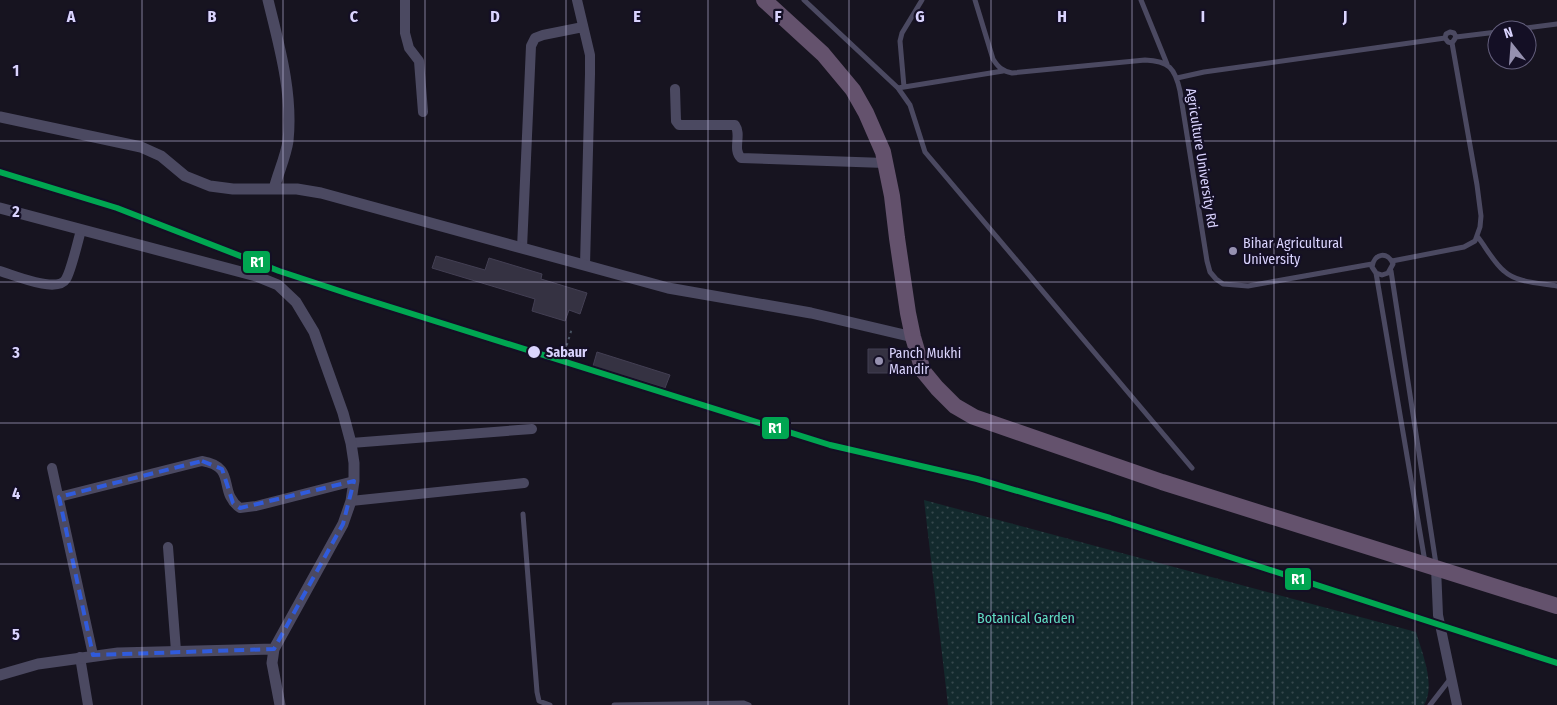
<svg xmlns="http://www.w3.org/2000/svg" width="1557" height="705" viewBox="0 0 1557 705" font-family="'Fira Sans Condensed',sans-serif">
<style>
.park{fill:url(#park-dots)}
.building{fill:#353242;stroke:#433f53}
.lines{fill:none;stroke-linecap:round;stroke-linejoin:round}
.path{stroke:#475160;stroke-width:2;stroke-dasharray:2.5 4;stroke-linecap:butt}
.service{stroke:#4b4961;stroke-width:5}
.minor{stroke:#4b4961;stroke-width:10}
.tertiary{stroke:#4b4961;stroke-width:11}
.trunk{stroke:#64526d;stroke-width:16}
.rail-1-casing{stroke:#140f25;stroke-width:10}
.rail-1{stroke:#00a651;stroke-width:6}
.marked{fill:none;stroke:#305bdc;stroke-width:4;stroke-dasharray:10 6;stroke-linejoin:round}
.grid{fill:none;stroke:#dad4fe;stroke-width:1;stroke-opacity:0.55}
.poi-dot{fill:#9691b0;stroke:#140f25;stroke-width:2}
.stop-dot{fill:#dad4fe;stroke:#140f25;stroke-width:2}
.labels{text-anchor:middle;stroke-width:4.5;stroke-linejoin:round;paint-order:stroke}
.street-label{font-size:14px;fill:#dad4fe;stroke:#140f25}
.poi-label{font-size:14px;fill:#dad4fe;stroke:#140f25;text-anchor:start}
.stop-label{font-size:14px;font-weight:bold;fill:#dad4fe;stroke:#140f25;text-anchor:start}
.park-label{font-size:14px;fill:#61ddc3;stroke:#140f25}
.grid-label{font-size:16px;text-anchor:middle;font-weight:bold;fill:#dad4fe;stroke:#140f25;stroke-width:4.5;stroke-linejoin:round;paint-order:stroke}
.line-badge{stroke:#140f25;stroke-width:2}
.badge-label{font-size:14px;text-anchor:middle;font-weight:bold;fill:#fff}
</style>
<defs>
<pattern id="park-dots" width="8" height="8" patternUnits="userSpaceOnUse" patternTransform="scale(1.25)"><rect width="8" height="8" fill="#132a2d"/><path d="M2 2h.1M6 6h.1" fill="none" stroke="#35484c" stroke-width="1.8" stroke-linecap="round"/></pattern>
</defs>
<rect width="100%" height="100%" fill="#171420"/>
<!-- park -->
<path class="park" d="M924 500 1416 632C1422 653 1436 685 1424 705H948Z"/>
<!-- building -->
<path class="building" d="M436 256 485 270 489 258 542 274 541 279 587 293 580 314 569 310 565 321 532 311 535 299 432 268Z
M868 349H891V373H868Z
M597 352 670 375 665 388 593 366Z"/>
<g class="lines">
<!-- path -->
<path class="path" d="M563 358 572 328"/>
<!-- service -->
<path class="service" d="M804 0 898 88 910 105 925 152 1192 468
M975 0 993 59C998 67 1002 71 1012 73L1145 60C1169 61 1175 68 1180 91L1207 261 1210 272 1216 279 1223 284 1248 286 1372 264
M1141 0 1167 64
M1510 30 1557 24
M1445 38 1448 42 1452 43 1456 37 1497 32
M1445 38 1446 34 1450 32 1454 33 1456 37
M1177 78 1204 72 1445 38
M904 87 900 41 902 33 922 0
M898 88 1003 71
M1477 236C1486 247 1493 262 1504 271 1517 283 1540 283 1557 286
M1392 261 1464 247 1475 241 1480 227 1481 216 1477 185 1452 43
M1391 271 1436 564
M1376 273 1382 275 1388 273 1393 264C1388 251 1374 253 1372 267L1376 273 1425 562
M523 514 537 692 539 701 550 705
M614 705 744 703 749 705
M1430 705 1451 678"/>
<!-- minor -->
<path class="minor" d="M405 0V33L409 48 419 61 423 112
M577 0 590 55V74L585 265
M675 89 676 121 679 125H735C742 135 732 149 741 158L885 163
M522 248 531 46 535 38 543 35 583 27
M0 271C14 275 57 294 66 279 71 271 78 241 81 230
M351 443 532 429
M52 468 93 655
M59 497 202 461C238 467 217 492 240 508L256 506 354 481
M351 501 524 483
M168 547 176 651
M1436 568 1438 615 1457 705
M80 657 88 705"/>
<!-- tertiary -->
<path class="tertiary" d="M268 0C279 45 293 93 288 141 286 156 278 173 274 189
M0 117 141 147 161 156 185 176 210 186 233 189H297L321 193 668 288 811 313 913 337
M0 208 256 276 278 285 296 302 314 332 343 413 351 443 354 463V481L351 501 343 524 274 649 272 663 280 705
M0 675 38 664 118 653 274 649"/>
<!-- trunk -->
<path class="trunk" d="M764 0 823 54 853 90 866 113 883 152 892 196 897 238 908 313 913 337 923 371 937 388 955 406 974 417 1162 482 1557 606"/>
<!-- rail-1 casing -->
<g class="rail-1-casing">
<path id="rail-1" d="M0 172 117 208 279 271 352 295 830 445 977 479 1110 518 1557 663"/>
</g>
<!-- rail-1 -->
<use href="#rail-1" class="rail-1"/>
</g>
<!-- marked area -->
<path class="marked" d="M202 461 222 469 233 503 240 508 354 481 343 524 274 649 93 655 59 497Z"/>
<!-- grid -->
<path class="grid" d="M142 0V705M283 0V705M425 0V705M566 0V705M708 0V705M849 0V705M991 0V705M1132 0V705M1274 0V705M1415 0V705M0 141H1557M0 282H1557M0 423H1557M0 564H1557"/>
<!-- markers -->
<g class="poi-dot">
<circle cx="1233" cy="251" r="5"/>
<circle cx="879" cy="361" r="5"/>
</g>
<circle class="stop-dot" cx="534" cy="352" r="7"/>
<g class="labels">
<!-- street labels -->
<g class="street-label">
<text transform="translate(1202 158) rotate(81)" y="5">Agriculture University Rd</text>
</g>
<!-- poi labels -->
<g class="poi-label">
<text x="1243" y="248">Bihar Agricultural<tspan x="1243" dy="16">University</tspan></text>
<text x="889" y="358">Panch Mukhi<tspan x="889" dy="16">Mandir</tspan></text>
</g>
<!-- stop labels -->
<g class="stop-label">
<text x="546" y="357">Sabaur</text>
</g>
<!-- park labels -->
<g class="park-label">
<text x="1026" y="623">Botanical Garden</text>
</g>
</g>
<g class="grid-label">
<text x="71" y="22">A</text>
<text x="212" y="22">B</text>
<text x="354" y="22">C</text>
<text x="495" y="22">D</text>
<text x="637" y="22">E</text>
<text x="778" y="22">F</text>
<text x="920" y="22">G</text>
<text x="1062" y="22">H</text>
<text x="1203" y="22">I</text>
<text x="1345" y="22">J</text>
<text x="16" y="76">1</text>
<text x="16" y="217">2</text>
<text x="16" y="358">3</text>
<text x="16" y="499">4</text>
<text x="16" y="640">5</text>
</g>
<g class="line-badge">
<rect x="242" y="250" width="29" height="24" rx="5" fill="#00a651"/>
<rect x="761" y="416" width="29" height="24" rx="5" fill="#00a651"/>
<rect x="1284" y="567" width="28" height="24" rx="5" fill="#00a651"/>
</g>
<g class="badge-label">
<text x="257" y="267">R1</text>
<text x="775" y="433">R1</text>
<text x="1298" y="584">R1</text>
</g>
<!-- north arrow -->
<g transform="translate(1512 45) rotate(343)"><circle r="24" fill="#140f25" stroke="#635e7c"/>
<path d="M0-4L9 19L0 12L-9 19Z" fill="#9691b0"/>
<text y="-8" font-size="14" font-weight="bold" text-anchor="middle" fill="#dad4fe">N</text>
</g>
</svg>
